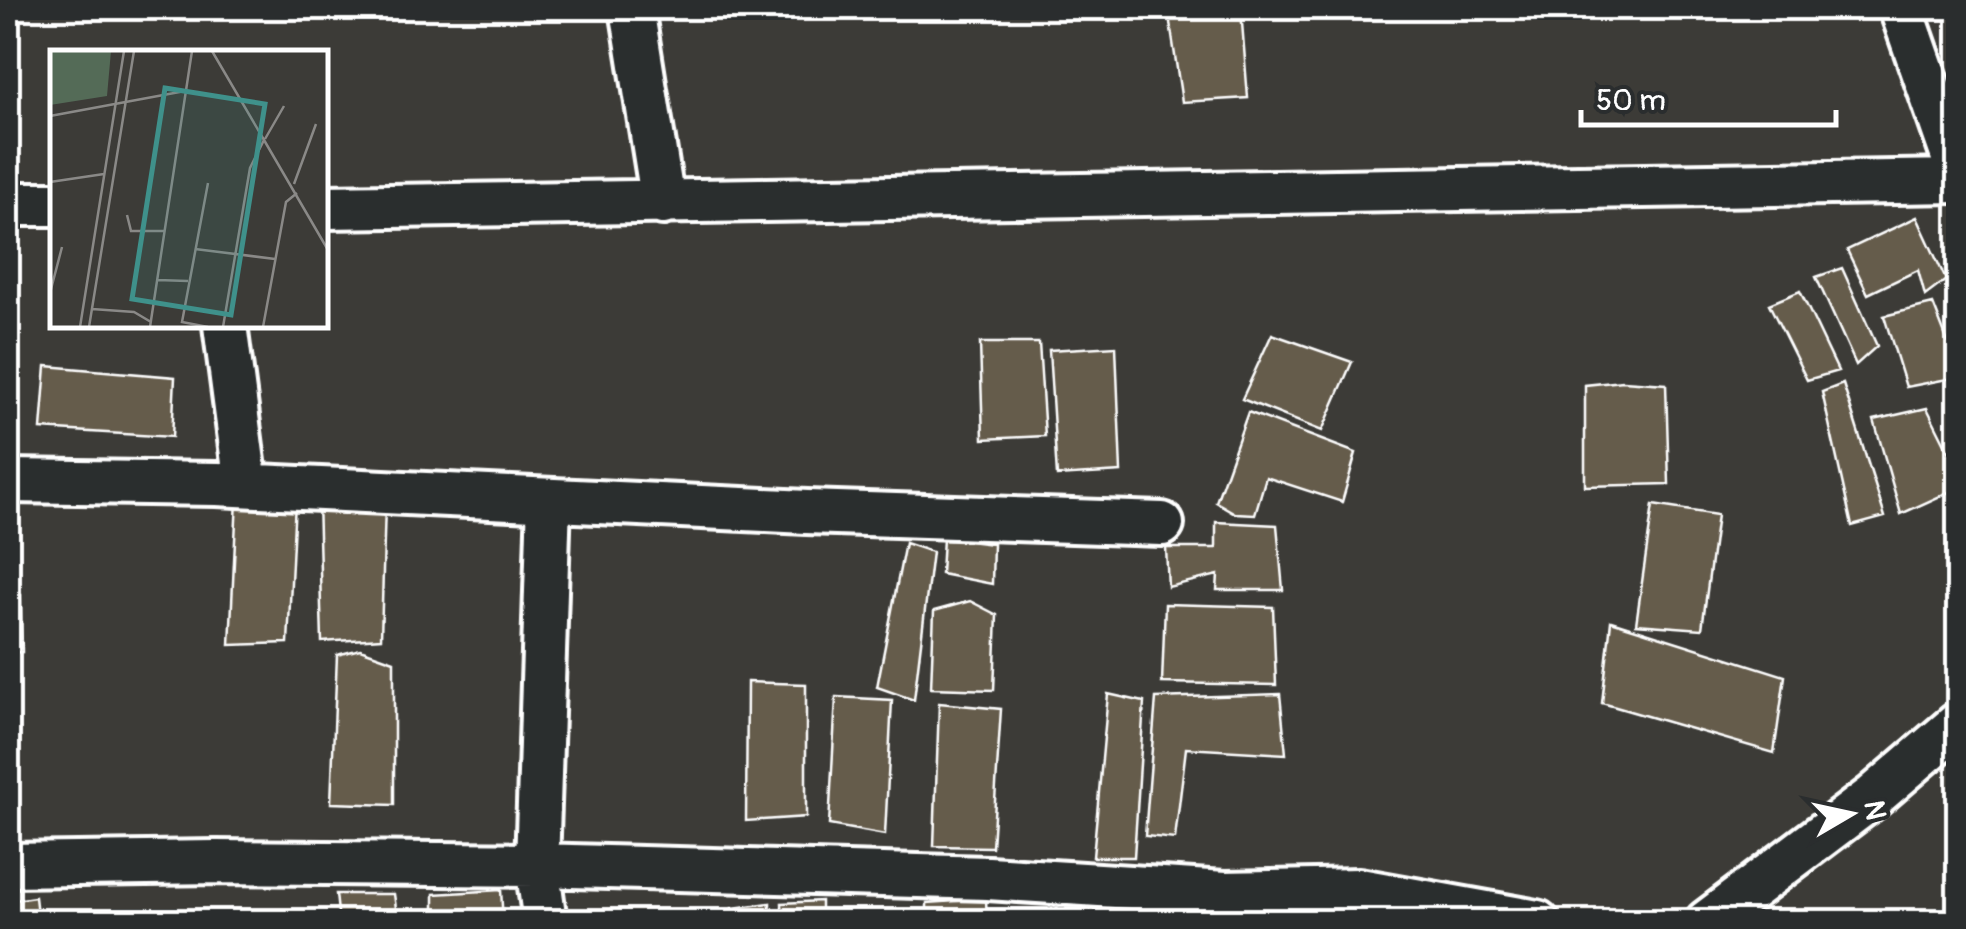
<svg xmlns="http://www.w3.org/2000/svg" width="1966" height="929" viewBox="0 0 1966 929" font-family="Pangolin,sans-serif">
<style>
.building{fill:#655b4c;stroke:#fff;stroke-width:2.5}
.lines{fill:none;stroke-linecap:round;stroke-linejoin:round}
.minor-casing{stroke:#fff;stroke-width:50}
.minor{stroke:#2a2d2e;stroke-width:42}
.inset-road{fill:none;stroke:#8a8987;stroke-width:2.5}
.view{fill:#3f918b;fill-opacity:0.15;stroke:#3f918b;stroke-width:5}
.inset-edge{fill:none;stroke:#fff;stroke-width:5}
</style>
<rect width="100%" height="100%" fill="#3c3b37"/>
<filter id="ink" filterUnits="userSpaceOnUse"><feTurbulence type="fractalNoise" baseFrequency=".01" numOctaves="2"/><feDisplacementMap in="SourceGraphic" scale="20" xChannelSelector="R" yChannelSelector="G"/><feConvolveMatrix kernelMatrix="1 2 1 2 8 2 1 2 1" color-interpolation-filters="sRGB"/></filter>
<g filter="url(#ink)">
<!-- building -->
<path class="building" d="M1241 10 1248 98 1182 102 1169 16Z
M1917 217 1946 280 1925 296 1918 270 1868 294 1847 250Z
M1842 268 1877 346 1856 365 1816 277Z
M1800 291 1838 371 1807 380 1769 304Z
M1933 304 1958 368V377L1906 387 1884 316Z
M1272 334 1352 362 1322 431 1242 399Z
M980 343H1039L1045 436 983 439Z
M1116 346 1121 472 1057 476 1049 350Z
M46 366 175 377 172 437 41 429Z
M1623 381 1666 384 1669 484 1585 486V385Z
M1843 384 1885 517 1852 526 1822 392Z
M1927 408 1958 470V488L1901 514 1874 420Z
M1248 412 1356 453 1342 502 1266 477 1255 514 1235 513 1216 502Z
M237 499 295 501 288 643 230 645Z
M318 500 385 504 381 638 322 642Z
M1653 505 1717 515 1702 629 1636 624Z
M1216 522 1277 525 1283 590H1217L1218 575 1168 587 1166 548H1216Z
M943 538 993 544 992 584 941 574Z
M905 543 932 552 914 700 877 687Z
M21 595 22 652 8 653V596Z
M970 601 997 615 994 690 931 688 934 611Z
M1165 604 1273 607 1276 685 1162 683Z
M1611 621 1785 676 1774 753 1602 703Z
M360 649 394 661V805L331 803 337 655Z
M747 682 806 684V817L746 821Z
M1108 694 1144 702 1134 857H1093Z
M1280 694 1286 754 1186 748 1175 839 1145 836 1156 698Z
M836 697 892 700 885 835 829 825Z
M939 703 1001 709 992 847 934 846Z
M501 890 503 922H434V894Z
M336 894H394L398 922H339Z
M35 897 38 922H8V901Z
M986 899 987 922H927V903Z
M821 901V922H783L782 903Z
M1201 901V922H1118V910Z
M770 903V922H732V908Z"/>
<g class="lines">
<!-- minor casing -->
<g class="minor-casing">
<path id="minor" d="M632 8 663 203
M1901 8 1958 171
M8 204H52
M325 207 1958 181
M225 325 246 485
M8 481 217 484 807 512 1162 524
M8 865 216 862 537 865 988 878 1225 893 1359 890 1537 922
M545 922 537 865 549 500
M1707 922 1874 796 1958 724"/>
</g>
<!-- minor -->
<use href="#minor" class="minor"/>
</g>
</g>
<!-- overview -->
<g transform="translate(50 50)">
<rect width="278" height="278" fill="#3c3b37"/>
<path d="M0 1H61L57 46 0 55Z" fill="#546b57"/>
<path class="inset-road" d="M162 1 214 90M0 66 135 41M215 89 234 56M0 132 54 124M158 133 132 272 158 277M244 134 266 74M77 165 81 181H115M145 199 225 209M107 230 138 231M0 243 12 197M42 259 84 262 101 272M30 277 74 1M39 277 84 1M100 277 142 1M173 277 200 118 214 90 278 200M213 277 236 152 247 143"/>
<path class="view" d="M115 38 215 54 181 265 82 249Z"/>
<rect width="278" height="278" class="inset-edge"/>
</g>
<!-- margin -->
<rect width="1966" height="929" fill="none" stroke="#2a2d2e" stroke-width="40"/>
<rect x="20" y="20" width="1926" height="889" fill="none" stroke="#fff" stroke-width="4" filter="url(#ink)"/>
<!-- north arrow -->
<g transform="translate(1851 814) rotate(81)" stroke="#2a2d2e" stroke-width="8" paint-order="stroke">
<path d="M0-8L18 38L0 25L-18 38Z" fill="#ffffff"/>
<text y="-15" font-size="28" font-weight="bold" text-anchor="middle" fill="#ffffff">N</text>
</g>
<!-- scale -->
<path d="M1581 110v15h255v-15" fill="none" stroke="#ffffff" stroke-width="5"/>
<text x="1596" y="110" font-size="30" fill="#ffffff" stroke="#2a2d2e" stroke-width="8" paint-order="stroke">50 m</text>
</svg>
